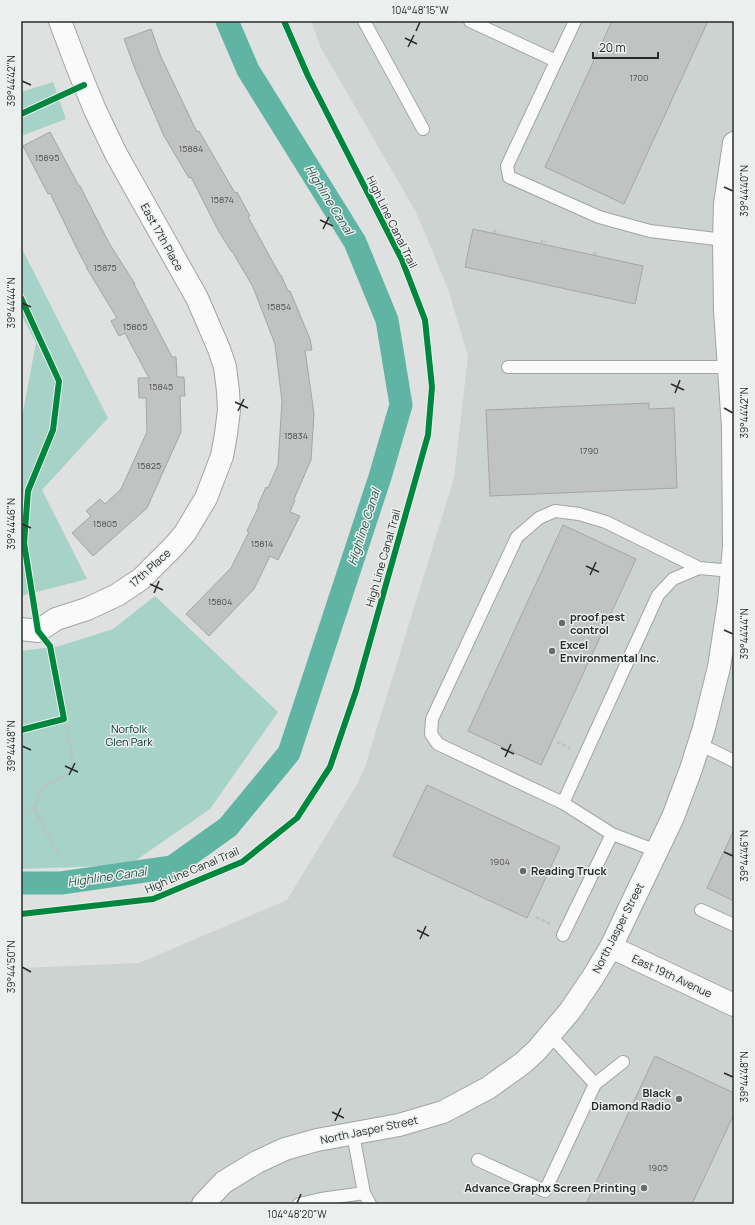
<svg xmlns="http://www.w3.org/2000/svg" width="755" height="1225" viewBox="0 0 755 1225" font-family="Manrope,sans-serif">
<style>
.built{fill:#ccd3d1}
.green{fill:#a6d2c7}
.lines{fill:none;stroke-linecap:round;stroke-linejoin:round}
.canal{stroke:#5fb4a4;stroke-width:23}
.building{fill:#c1c3c2;stroke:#a4a6a5}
.service-casing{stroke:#a2a4a4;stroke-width:14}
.minor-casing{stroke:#a2a4a4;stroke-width:24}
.path{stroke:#bfc0c0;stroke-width:2.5;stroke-dasharray:4 2;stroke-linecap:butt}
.service{stroke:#fafafa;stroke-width:12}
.minor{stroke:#fafafa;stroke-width:22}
.cycleway-casing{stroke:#ebf0ee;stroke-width:8}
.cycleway{stroke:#00873e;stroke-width:6}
.ticks{fill:none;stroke:#2a2b2b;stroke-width:1.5}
.poi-dot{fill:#696b6a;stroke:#ebf0ee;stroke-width:1.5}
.labels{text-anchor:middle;stroke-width:3;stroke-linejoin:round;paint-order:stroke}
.number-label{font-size:9px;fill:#505151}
.street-label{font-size:11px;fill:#2a2b2b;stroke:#ebf0ee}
.poi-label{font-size:11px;font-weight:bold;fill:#2a2b2b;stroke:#ebf0ee;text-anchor:start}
.park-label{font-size:11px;fill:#00342b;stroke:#ebf0ee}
.water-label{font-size:12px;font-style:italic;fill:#235348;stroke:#ebf0ee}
.neatline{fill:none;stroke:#2a2b2b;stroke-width:1.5}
.ticks-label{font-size:10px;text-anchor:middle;fill:#2a2b2b}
</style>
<rect width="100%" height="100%" fill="#dfe1e0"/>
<!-- built -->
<path class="built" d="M311 21H734V1204H21V968L139 963 287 900 356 786 364 770 454 478 468 356 448 289 416 212 321 48Z"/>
<!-- green -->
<path class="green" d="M53 82 66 119 21 136V92Z
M21 247 108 418 42 490 87 579 21 596V422L36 343 21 314Z
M155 596 278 712 210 809 129 865 21 869V651L60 646 113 629Z"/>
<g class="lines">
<!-- canal -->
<path class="canal" d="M21 883H61L172 867 228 827 289 753 380 477 401 405 387 320 355 242 248 70 227 21"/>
</g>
<!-- building -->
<path class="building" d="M612 21H708L624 204 545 167Z
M151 29 161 57 197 132 199 131 235 193 237 192 250 216 248 217 280 275H281L288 291H290L310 339 312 350H305L314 414 311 460 294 499 295 500 290 512 300 516 278 560 270 556 254 589 209 636 186 614 231 568 249 532 247 531 259 506 258 505 266 487 268 488 278 465 282 401 275 344 253 287 232 251H231L218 230 191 177 189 178 164 136 135 69 124 39Z
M50 132 79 186H80L109 243 135 284H134L172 357H176L177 377H184L185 396H180L181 432 147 508 93 556 72 533 91 516 86 511 100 499 105 504 121 489 147 432 146 398H139L138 378H149L125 333 119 336 111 321 117 318 86 267H87L79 253 50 193 48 194 23 146Z
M473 229 643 266 635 304 465 267Z
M649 403V409L674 408 677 488 490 496 486 410Z
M563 525 636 559 541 765 468 731Z
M427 785 560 847 527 918 393 856Z
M734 830V901L707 888Z
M655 1056 734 1093V1114L692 1204H586Z"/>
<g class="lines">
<!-- service casing -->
<g class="service-casing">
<path id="service" d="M364 21 423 129
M470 21 556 61
M575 21 507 166 509 177 599 217 650 231 724 240
M508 367H729
M699 744 734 761
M563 803 658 595 673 579 699 568 732 571
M657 851 612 834 563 803 438 744 431 734 432 719 517 537 539 518 555 511 579 514 606 522 699 568
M701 910 734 925
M563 935 612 834
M595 1084 623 1062
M353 1134 364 1193 370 1204
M478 1160 545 1191 595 1084 550 1035
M299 1204 321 1199 364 1193"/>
</g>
<!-- minor casing -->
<g class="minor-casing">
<path id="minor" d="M734 143 725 204 724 240 725 310 733 427 734 546
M21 629 38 631 56 619 87 609 117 595 141 579 174 546 185 533 206 498 222 456 226 434 229 410 228 391 225 367 219 349 197 298 116 154 95 110 77 66 60 21
M611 947 734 1005
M203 1204 224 1182 257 1162 285 1149 317 1140 399 1125 443 1112 488 1088 523 1063 537 1050 570 1011 593 977 611 947 673 817 691 769 704 728 719 667 729 602 734 547"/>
</g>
<!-- path -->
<path class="path" d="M21 114 64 94
M494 233V231L499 232
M542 244V241L546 242
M593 253 597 254V256
M21 298 59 381 53 430 28 491 24 543 34 607
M598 654 610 660
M557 742 570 748
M34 808C37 800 39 791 45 785 55 777 71 780 72 763 73 749 67 733 64 719
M21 815 34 808 59 856
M536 917 550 924"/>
<!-- service -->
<use href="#service" class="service"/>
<!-- minor -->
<use href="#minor" class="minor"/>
<!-- cycleway casing -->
<g class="cycleway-casing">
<path id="cycleway" d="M21 114 84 85
M21 298 59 381 53 430 28 491 24 543 38 631 50 646 64 719 21 730
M21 914 153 899 242 862 297 818 330 767 356 691 428 435 432 387 425 320 402 260 308 76 284 21"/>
</g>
<!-- cycleway -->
<use href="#cycleway" class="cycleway"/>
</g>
<!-- ticks -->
<path class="ticks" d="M416 31 420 22M405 38 417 44M408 47 414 35M22 81 31 85M724 187 733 191M320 220 333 226M323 229 329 217M22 303 31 307M671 384 684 390M675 393 680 380M235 402 248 408M724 408 733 413M238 411 244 399M22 524 31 528M586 566 599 572M590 575 596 562M150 584 163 590M154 593 159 581M724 630 733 634M22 746 31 750M501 748 514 754M505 757 511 744M65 766 78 772M69 775 75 763M724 852 733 856M417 930 429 936M420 939 426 926M22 967 31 972M724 1073 733 1077M332 1112 344 1118M335 1121 341 1108M297 1203 301 1194"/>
<!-- markers -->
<g class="poi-dot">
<circle cx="562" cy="623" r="4"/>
<circle cx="552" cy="651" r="4"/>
<circle cx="523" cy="871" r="4"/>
<circle cx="679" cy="1099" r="4"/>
<circle cx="644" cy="1188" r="4"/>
</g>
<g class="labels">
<!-- number labels -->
<g class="number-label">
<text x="639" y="81">1700</text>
<text x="191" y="152">15884</text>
<text x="47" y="161">15895</text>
<text x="222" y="203">15874</text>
<text x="105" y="271">15875</text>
<text x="279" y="310">15854</text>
<text x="135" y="330">15865</text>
<text x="161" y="390">15845</text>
<text x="296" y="439">15834</text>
<text x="589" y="454">1790</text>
<text x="149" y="469">15825</text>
<text x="105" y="527">15805</text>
<text x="262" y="547">15814</text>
<text x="220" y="605">15804</text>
<text x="500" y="865">1904</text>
<text x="658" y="1171">1905</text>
</g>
<!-- street labels -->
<g class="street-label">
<text transform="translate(392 222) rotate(64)" y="4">High Line Canal Trail</text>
<text transform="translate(162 237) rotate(61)" y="4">East 17th Place</text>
<text transform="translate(383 558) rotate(-74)" y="4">High Line Canal Trail</text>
<text transform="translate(150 568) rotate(-42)" y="4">17th Place</text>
<text transform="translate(192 870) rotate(-23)" y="4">High Line Canal Trail</text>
<text transform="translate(618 928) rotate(-63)" y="4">North Jasper Street</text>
<text transform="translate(672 976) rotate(25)" y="4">East 19th Avenue</text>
<text transform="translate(369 1130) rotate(-12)" y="4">North Jasper Street</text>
</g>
<!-- poi labels -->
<g class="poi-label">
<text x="570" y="621">proof pest<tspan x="570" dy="13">control</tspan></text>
<text x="560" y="649">Excel<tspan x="560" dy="13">Environmental Inc.</tspan></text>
<text x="531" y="875">Reading Truck</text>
<text x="671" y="1097" text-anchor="end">Black<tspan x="671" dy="13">Diamond Radio</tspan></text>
<text x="636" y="1192" text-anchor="end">Advance Graphx Screen Printing</text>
</g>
<!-- park labels -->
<g class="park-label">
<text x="129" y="733">Norfolk<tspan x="129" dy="13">Glen Park</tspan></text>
</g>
<!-- water labels -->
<g class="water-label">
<text transform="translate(329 200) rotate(58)" y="4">Highline Canal</text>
<text transform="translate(364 527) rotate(-72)" y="4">Highline Canal</text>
<text transform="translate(107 877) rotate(-8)" y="4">Highline Canal</text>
</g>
</g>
<!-- border -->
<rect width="755" height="1225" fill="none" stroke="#ebf0ee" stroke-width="44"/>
<!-- scale -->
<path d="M593 52v6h65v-6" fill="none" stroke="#2a2b2b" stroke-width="2"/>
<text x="599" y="52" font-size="12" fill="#2a2b2b" stroke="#ebf0ee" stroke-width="3" paint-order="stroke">20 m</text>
<rect x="22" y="22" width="711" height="1181" class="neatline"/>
<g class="ticks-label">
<text x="420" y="14">104°48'15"W</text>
<text transform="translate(11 81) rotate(-90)" y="4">39°44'42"N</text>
<text transform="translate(744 191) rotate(-90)" y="4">39°44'40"N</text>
<text transform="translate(11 303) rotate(-90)" y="4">39°44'44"N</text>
<text transform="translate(744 413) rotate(-90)" y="4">39°44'42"N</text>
<text transform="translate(11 524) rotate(-90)" y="4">39°44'46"N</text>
<text transform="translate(744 634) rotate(-90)" y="4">39°44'44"N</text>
<text transform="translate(11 746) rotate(-90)" y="4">39°44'48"N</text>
<text transform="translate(744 856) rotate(-90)" y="4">39°44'46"N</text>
<text transform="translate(11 967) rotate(-90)" y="4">39°44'50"N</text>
<text transform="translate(744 1077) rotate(-90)" y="4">39°44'48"N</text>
<text x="297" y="1218">104°48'20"W</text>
</g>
</svg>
